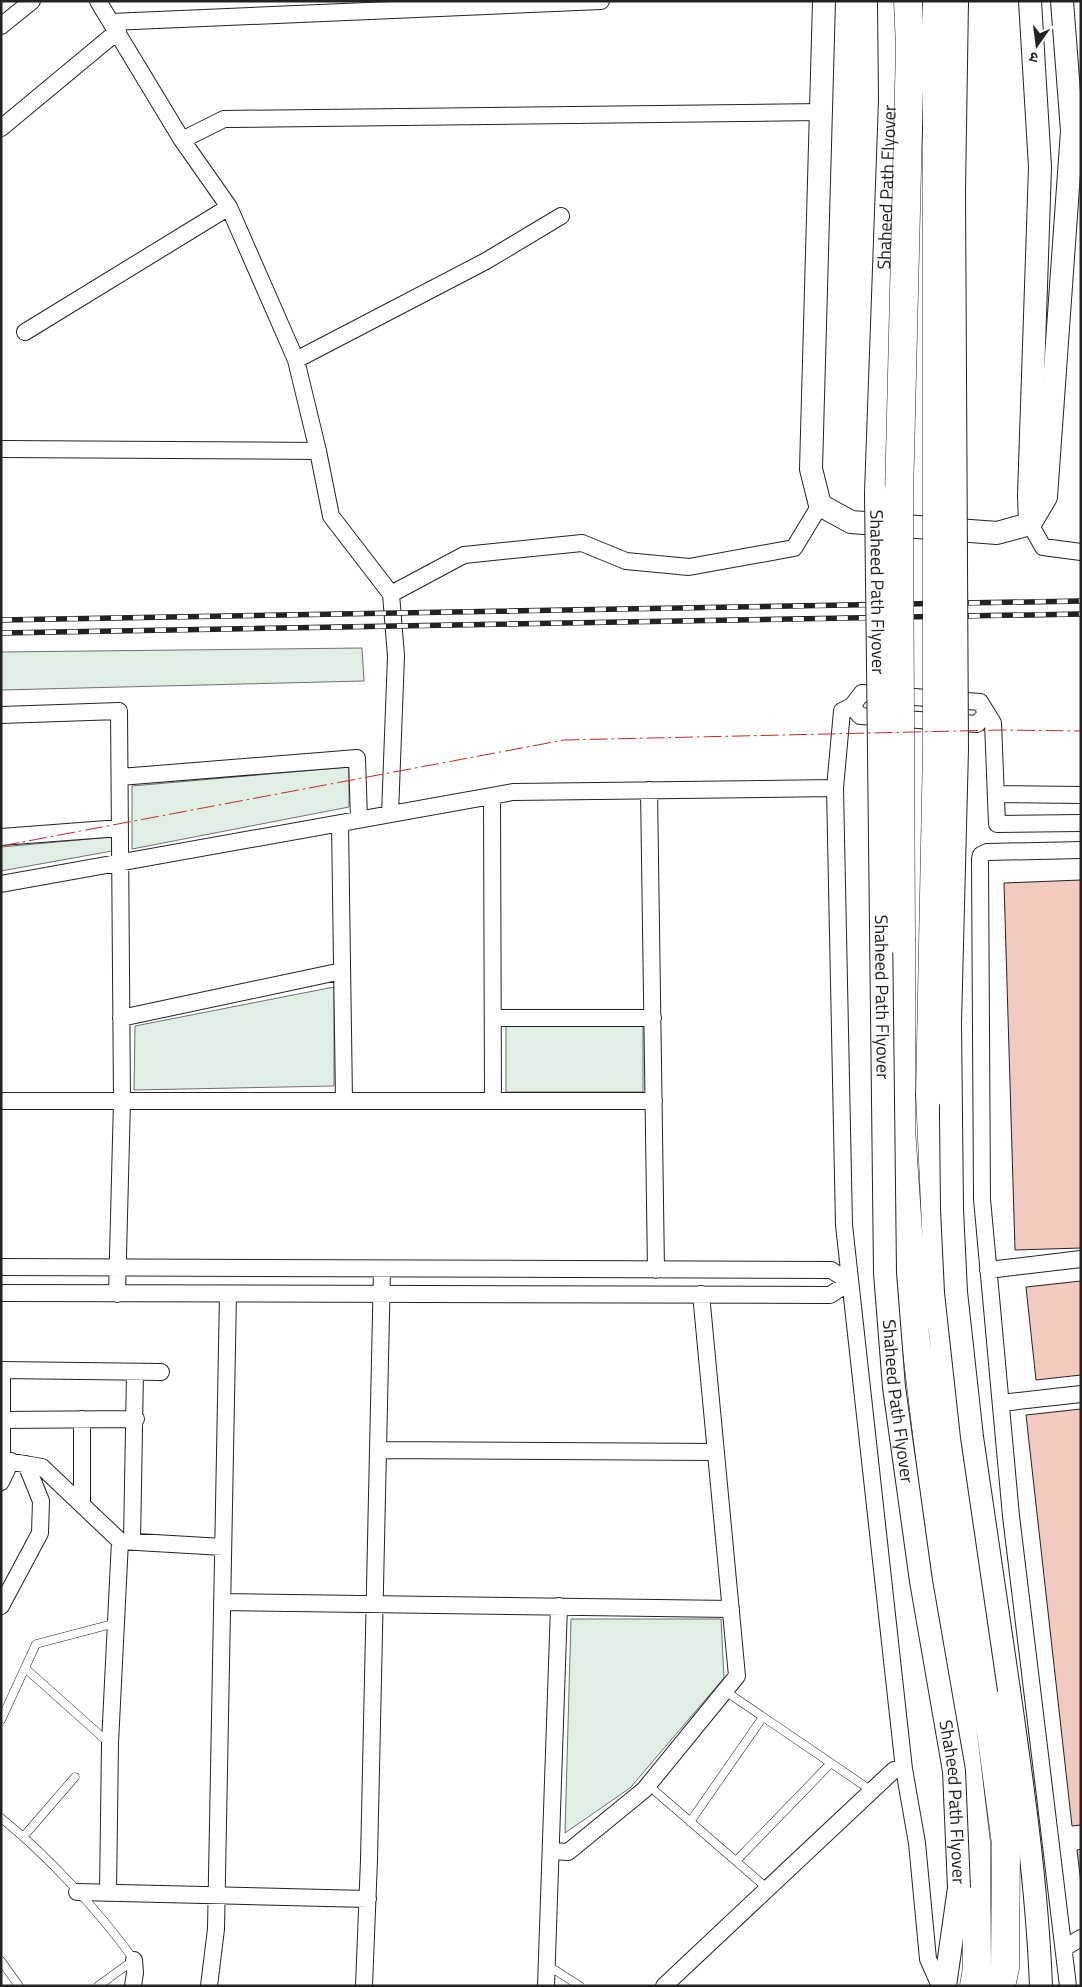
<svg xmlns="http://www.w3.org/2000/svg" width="1082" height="1987" viewBox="0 0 1082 1987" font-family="'Titillium Web','Noto Sans Devanagari',sans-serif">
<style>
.green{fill:#e0efe3;stroke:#6f6f6f}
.building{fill:#f3c9c0;stroke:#222}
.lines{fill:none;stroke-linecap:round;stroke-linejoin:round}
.lane-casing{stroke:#222;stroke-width:9}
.street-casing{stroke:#222;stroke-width:18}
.secondary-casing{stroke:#222;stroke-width:24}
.highway-casing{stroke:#222;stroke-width:29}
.lane{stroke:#fff;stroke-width:8}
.street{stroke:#fff;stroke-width:16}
.secondary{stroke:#fff;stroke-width:22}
.highway{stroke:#fff;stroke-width:28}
.rail-casing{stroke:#222;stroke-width:5.5}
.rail{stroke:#fff;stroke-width:4;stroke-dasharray:11;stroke-linecap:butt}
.secondary-bridge-casing{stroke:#222;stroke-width:24;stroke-linecap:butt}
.highway-bridge-casing{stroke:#222;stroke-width:29;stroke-linecap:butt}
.secondary-bridge{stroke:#fff;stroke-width:22}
.highway-bridge{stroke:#fff;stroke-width:28}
.power{stroke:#c62828;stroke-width:1;stroke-dasharray:18 4 2.5 4;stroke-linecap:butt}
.labels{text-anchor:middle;stroke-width:4;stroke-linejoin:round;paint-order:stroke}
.street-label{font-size:18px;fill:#222;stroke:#fff}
</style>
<rect width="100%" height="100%" fill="#fff"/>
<!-- green -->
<path class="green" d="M362 648 364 681 1 690V652Z
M349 767V807L132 849V786Z
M112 837V851L1 871V847Z
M334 987V1086L134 1090 135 1026Z
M506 1026H643V1092H506Z
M571 1619H721L724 1678 630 1788 565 1833Z"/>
<!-- building -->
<path class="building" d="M1081 880V1248L1015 1250 1004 883Z
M1081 1281V1375L1036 1380 1026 1287Z
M1081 1409V1825L1072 1826 1026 1415Z
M1081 1849V1883L1077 1850Z"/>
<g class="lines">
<!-- lane casing -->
<g class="lane-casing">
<path id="lane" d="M25 1668 109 1743
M725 1691 872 1791
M1 1720 36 1644 116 1623
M648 1785 768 1889
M1 1818C46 1854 100 1912 134 1960L98 1986
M690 1822 763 1717
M24 1836 75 1777
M736 1861 831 1763
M1 1961 19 1986
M547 1965 580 1986"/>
</g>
<!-- street casing -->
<g class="street-casing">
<path id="street" d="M98 1 182 140 229 207 296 360 318 451 331 516 391 594 396 656 390 814
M111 22 601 1
M1 26 32 1
M1 128 118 31
M182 140 224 119 822 112
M25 332 229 207
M296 360 486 261 561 216
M1 449 318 451
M1030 524 1043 547 1081 552
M391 594 464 555 582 543 626 561 689 567 794 548 820 505
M852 706 860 716 977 724 987 713
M1 715 119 711 122 1101 117 1294
M120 777 357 758 359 819
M649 790 656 1270
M996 794 1081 795
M492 796 493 1101
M340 823 344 1101
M1 837 120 828
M1 884 513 792 835 788
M121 1018 342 971
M493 1018H653
M1 1101H654
M1 1267 831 1270 850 1282 830 1295 1 1293
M988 1270 1081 1259
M1 1370 161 1372
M1001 1403 1081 1394
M2 1420 136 1419
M378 1450 716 1452
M1 1460 42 1467 120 1541 223 1547
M2 1461V1370
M1 1482 11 1461
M82 1505V1419
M132 1542 135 1372
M222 1602 731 1609
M1 1606 40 1533 41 1501 26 1464
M552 1851 568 1852 644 1790 737 1676 701 1294
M77 1892 368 1899
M108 1893 110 1743 120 1541
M1064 1948 1081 1938
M133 1986 135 1973 134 1960
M209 1986 216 1929 228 1294
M364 1986 369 1860 382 1269
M546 1986 559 1606
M664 1986 894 1770 904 1769
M940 1986 928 1959 917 1843 904 1769 844 1225 835 788 842 711 852 706 862 693 980 702 993 723 997 824 1081 823
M1068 1986 1011 1516 982 1199 980 859 981 855 987 852 1081 850"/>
</g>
<!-- secondary casing -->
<g class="secondary-casing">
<g id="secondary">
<path d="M824 1 811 469 820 505 851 522 997 533 1030 524 1046 497 1072 131 1062 1"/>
<path d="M1030 1 1040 167 1029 495 1030 524"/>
<path id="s1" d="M876 493 890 100 889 1"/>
<path d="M1009 1690C1023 1788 1037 1886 1041 1986"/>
<path d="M945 1986 959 1888"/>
</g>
</g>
<!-- highway casing -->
<g class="highway-casing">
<path id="highway" d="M901 941V1128L915 1335 976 1842 977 1969 974 1986
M930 1094 939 1293 964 1529 1006 1844 1005 1968 1001 1986"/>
</g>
<!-- lane -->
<use href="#lane" class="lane"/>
<!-- street -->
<use href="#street" class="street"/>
<!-- secondary -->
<use href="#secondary" class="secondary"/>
<!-- highway -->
<use href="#highway" class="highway"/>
<!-- rail casing -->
<g class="rail-casing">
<path id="rail" d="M1 620 1081 601
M1 633 1081 614"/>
</g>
<!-- rail -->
<use href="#rail" class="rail"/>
<!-- secondary-bridge casing -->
<g class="secondary-bridge-casing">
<g id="secondary-bridge">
<path d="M957 1 954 190 957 749 950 1023 952 1209 956 1292 972 1437 1009 1690"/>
<path id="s2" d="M876 493 885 1273 894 1387 921 1581 954 1771 959 1888"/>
</g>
</g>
<!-- highway-bridge casing -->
<g class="highway-bridge-casing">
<path id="highway-bridge" d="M901 941 899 497 910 47 908 1
M930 1094 937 747V1"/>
</g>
<!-- secondary-bridge -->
<use href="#secondary-bridge" class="secondary-bridge"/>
<!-- highway-bridge -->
<use href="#highway-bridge" class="highway-bridge"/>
<!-- power -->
<path class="power" d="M1 846 564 740 1002 730 1081 731"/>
</g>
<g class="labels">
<!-- street labels -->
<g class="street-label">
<text dy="6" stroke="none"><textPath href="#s1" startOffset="306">Shaheed Path Flyover</textPath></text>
<text dy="6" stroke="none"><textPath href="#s2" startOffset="99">Shaheed Path Flyover</textPath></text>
<text dy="6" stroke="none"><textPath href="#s2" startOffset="504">Shaheed Path Flyover</textPath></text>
<text dy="6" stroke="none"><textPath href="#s2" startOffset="909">Shaheed Path Flyover</textPath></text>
<text dy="6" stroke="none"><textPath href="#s2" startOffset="1314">Shaheed Path Flyover</textPath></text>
</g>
</g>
<!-- border -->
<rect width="1082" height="1987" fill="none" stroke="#222222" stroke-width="5"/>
<!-- north arrow -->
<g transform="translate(1037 45) rotate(194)" stroke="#ffffff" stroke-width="4" paint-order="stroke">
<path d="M0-4L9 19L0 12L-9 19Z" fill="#222222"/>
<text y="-8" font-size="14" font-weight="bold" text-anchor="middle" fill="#222222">उ</text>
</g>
</svg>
